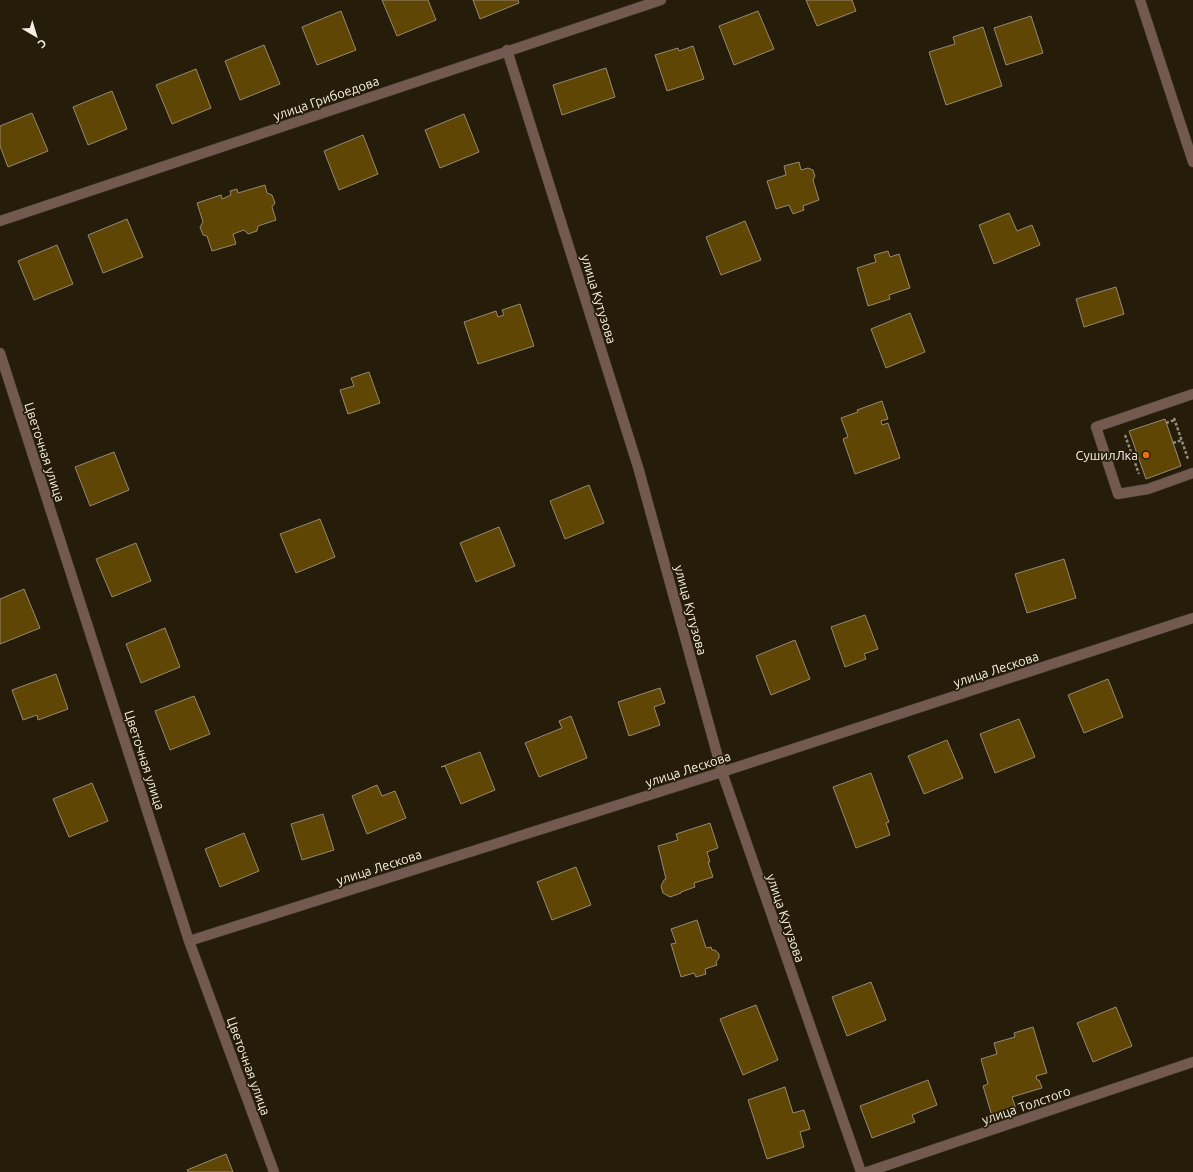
<svg xmlns="http://www.w3.org/2000/svg" width="1193" height="1172" viewBox="0 0 1193 1172" font-family="Ubuntu,sans-serif">
<style>
.building{fill:#604604;stroke:#958974}
.lines{fill:none;stroke-linecap:round;stroke-linejoin:round}
.minor-casing{stroke:#423a28;stroke-width:11}
.path{stroke:#928b7b;stroke-width:2.5;stroke-dasharray:3 2;stroke-linecap:butt}
.minor{stroke:#735a50;stroke-width:10}
.food-dot{fill:#e8710a;stroke:#251c09;stroke-width:1.5}
.labels{text-anchor:middle;stroke-width:3.5;stroke-linejoin:round;paint-order:stroke}
.street-label{font-size:13px;fill:#f5efe3;stroke:#251c09}
.poi-label{font-size:13px;fill:#f5efe3;stroke:#251c09;text-anchor:end}
</style>
<rect width="100%" height="100%" fill="#251c09"/>
<!-- building -->
<path class="building" d="M382 0H428L436 20 397 36Z
M473 0H518L519 3 480 19Z
M806 0H852L856 11 817 26Z
M341 11 356 50 317 65 302 27Z
M758 11 774 49 734 65 719 26Z
M1031 16 1043 53 1006 65 994 28Z
M983 27 1002 86 946 105 929 52 955 44 953 37Z
M264 45 280 84 240 100 225 61Z
M693 46 704 79 667 91 655 55 678 48 679 51Z
M606 68 615 97 562 115 553 85Z
M196 69 211 108 172 124 156 85Z
M112 91 127 129 88 145 73 107Z
M32 113 48 151 8 167 0 146V126Z
M464 114 479 152 440 168 425 130Z
M363 135 378 174 339 190 324 151Z
M799 162 801 170 808 168 813 170 815 176 813 180 819 200 803 206 804 210 793 214 789 205 776 209 767 181 786 175 784 166Z
M265 185 267 193 272 195 275 203 272 207 276 220 258 226 257 231 248 234 244 230 233 234 236 244 212 251 207 236 203 235 200 227 203 222 197 203 221 195 222 199 231 195 230 191 237 189 238 193Z
M1009 213 1017 231 1032 225 1040 245 994 264 979 225Z
M127 219 143 257 103 273 88 235Z
M745 221 761 260 721 275 706 237Z
M57 245 73 284 34 300 18 261Z
M888 251 890 257 899 254 910 288 889 295 890 299 868 306 857 268 876 262 874 255Z
M1116 287 1124 314 1084 327 1076 299Z
M520 304 534 346 478 364 464 322 496 311 498 317 504 315 502 310Z
M910 313 925 352 886 368 871 329Z
M369 372 380 403 348 414 340 390 354 386 351 378Z
M882 401 888 419 881 421 882 425 888 423 900 458 855 474 843 439 848 437 841 418 858 412 857 410Z
M1165 419 1181 466 1146 479 1129 431Z
M114 452 129 490 90 506 75 467Z
M589 485 604 523 565 539 550 501Z
M320 519 335 557 296 573 280 534Z
M499 527 515 566 476 582 460 543Z
M136 543 151 581 112 597 96 559Z
M1064 559 1076 598 1027 613 1015 574Z
M24 589 40 628 0 644V599Z
M865 615 878 649 864 654 866 659 845 667 831 627Z
M165 628 180 667 141 683 126 644Z
M795 640 810 679 771 695 756 656Z
M56 674 68 709 38 720 37 715 23 720 12 690Z
M1108 679 1123 717 1084 733 1068 695Z
M660 688 665 703 654 707 660 725 629 736 618 702Z
M194 696 210 734 170 750 155 711Z
M571 716 587 758 539 777 525 743 562 728 559 721Z
M1019 719 1035 757 995 773 980 734Z
M947 740 963 778 924 794 908 756Z
M480 752 495 790 461 804 445 766 441 767Z
M871 773 889 822 886 823 890 835 856 848 833 787Z
M92 783 108 821 69 837 53 799Z
M377 785 382 796 395 791 406 818 367 834 352 796Z
M323 814 334 850 302 860 291 824Z
M710 823 718 848 707 852 710 862H708L713 877 694 883 695 887 681 892V893L670 897 663 893 661 886 664 880 666 879 658 846 678 840 676 834Z
M244 833 259 871 220 887 205 849Z
M576 867 591 905 552 920 537 882Z
M697 920 706 948 711 947 712 950H715L719 954V958L716 962 717 965 705 969 706 974 696 977 694 973 681 977 671 944 676 943 671 929Z
M871 982 886 1020 847 1036 832 997Z
M756 1005 778 1060 743 1075 720 1019Z
M1116 1007 1132 1046 1093 1062 1077 1023Z
M1033 1027 1047 1073 1036 1076 1037 1080H1039L1042 1088 1012 1097 1016 1109 992 1116 983 1086 988 1084 981 1059 997 1054 994 1043 1015 1037 1014 1033Z
M928 1080 937 1105 912 1115 915 1122 872 1138 860 1106Z
M785 1087 793 1113 804 1110 810 1129 800 1132 804 1147 767 1159 748 1100Z
M226 1154 233 1172H188L187 1170Z"/>
<g class="lines">
<!-- minor casing -->
<g class="minor-casing">
<path id="minor" d="M1140 0 1193 162
M507 50 638 467 722 772 861 1172
M0 221 661 0
M0 353 189 941 274 1172
M1193 394 1096 427 1118 494 1148 489 1193 473
M189 941 722 772 1193 618
M867 1172 1193 1062"/>
</g>
<!-- path -->
<path class="path" d="M1174 418 1188 459
M1166 423 1175 420
M1125 435 1139 474
M1173 443 1182 440"/>
<!-- minor -->
<use href="#minor" class="minor"/>
</g>
<!-- markers -->
<circle class="food-dot" cx="1146" cy="455" r="4"/>
<g class="labels">
<!-- street labels -->
<g class="street-label">
<text transform="translate(326 98) rotate(-19)" y="5">улица Грибоедова</text>
<text transform="translate(599 299) rotate(73)" y="5">улица Кутузова</text>
<text transform="translate(45 452) rotate(72)" y="5">Цветочная улица</text>
<text transform="translate(691 610) rotate(75)" y="5">улица Кутузова</text>
<text transform="translate(996 669) rotate(-18)" y="5">улица Лескова</text>
<text transform="translate(145 760) rotate(72)" y="5">Цветочная улица</text>
<text transform="translate(688 769) rotate(-18)" y="5">улица Лескова</text>
<text transform="translate(379 867) rotate(-18)" y="5">улица Лескова</text>
<text transform="translate(786 918) rotate(71)" y="5">улица Кутузова</text>
<text transform="translate(249 1066) rotate(70)" y="5">Цветочная улица</text>
<text transform="translate(1026 1105) rotate(-19)" y="5">улица Толстого</text>
</g>
<!-- poi labels -->
<g class="poi-label">
<text x="1138" y="460">СушилЛка</text>
</g>
</g>
<!-- north arrow -->
<g transform="translate(36 36) rotate(142)" stroke="#251c09" stroke-width="3" paint-order="stroke">
<path d="M0-3L7 15L0 10L-7 15Z" fill="#f5efe3"/>
<text y="-6" font-size="11" font-weight="bold" text-anchor="middle" fill="#f5efe3">С</text>
</g>
</svg>
